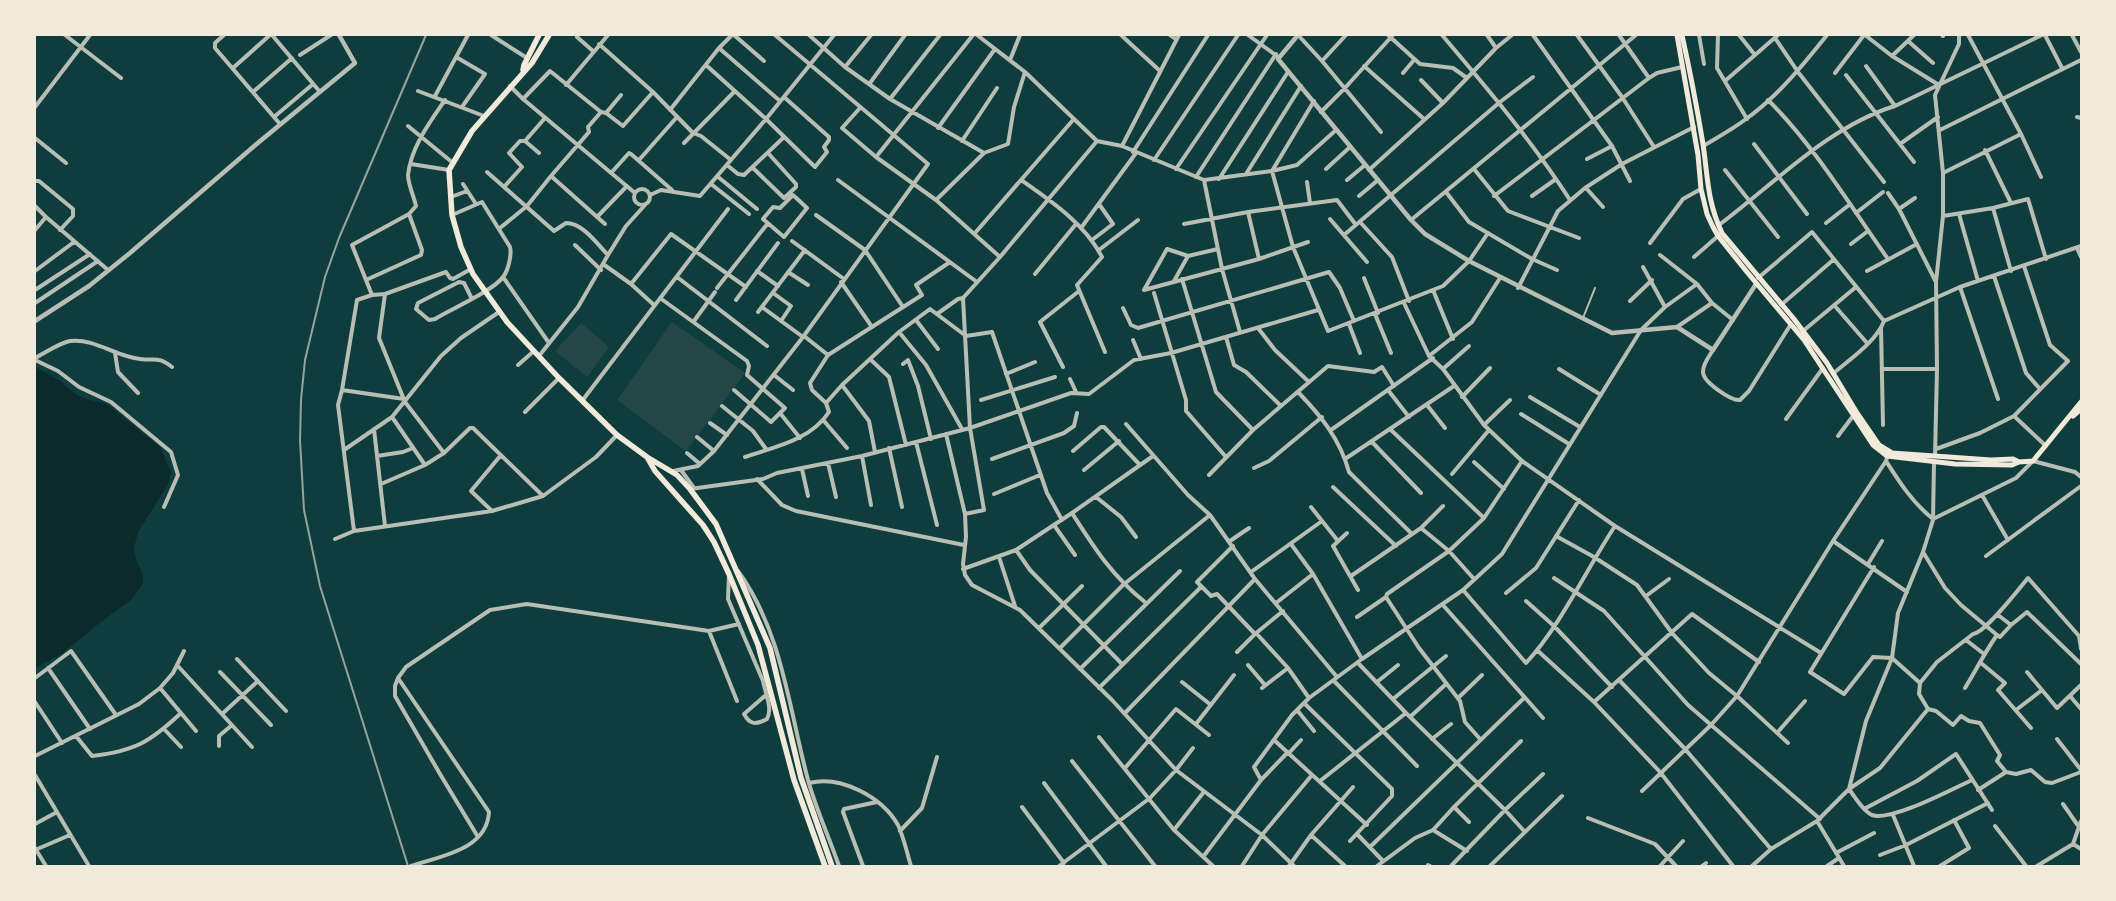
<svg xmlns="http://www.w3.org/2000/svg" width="2116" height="901" viewBox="0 0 2116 901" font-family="Montserrat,sans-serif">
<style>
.green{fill:#244646}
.water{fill:#0a2a2b}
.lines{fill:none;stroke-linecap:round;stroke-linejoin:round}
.service{stroke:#b8beb3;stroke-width:2}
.minor{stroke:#b8beb3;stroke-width:4}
.tertiary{stroke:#b8beb3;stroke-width:4.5}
.secondary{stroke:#f1e9da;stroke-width:5}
.primary{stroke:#f1e9da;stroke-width:5.5}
.rail{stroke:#97a49c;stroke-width:2}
</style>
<rect width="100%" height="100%" fill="#0f3d3e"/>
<!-- green -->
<path class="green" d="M672 322 745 373 686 451 617 400Z
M581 323 609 347 587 377 555 351Z"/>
<!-- water -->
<path class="water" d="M35 367 59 380 74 393 86 399 107 404 161 448 171 472 168 485 138 532 134 548 136 560 143 575V583L131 600 97 625 63 653 35 668Z"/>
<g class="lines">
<!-- service -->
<path class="service" d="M1583 318 1595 288"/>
<!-- minor -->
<path class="minor" d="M65 35 121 78
M224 35 215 43V48L280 124
M272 35 320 92
M491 35 527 58
M734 35 764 61
M809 35 845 67 890 99 984 153
M977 35 1025 72 1097 141 1122 146 1204 180 1272 171 1297 165 1336 130
M1121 35 1160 71
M1170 35 1176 39
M1248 35 1277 56
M1298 35 1322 61 1381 132
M1388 35 1420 64 1453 68 1467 78
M1442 35C1487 88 1532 141 1570 200
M1487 35 1496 48
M1533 35 1612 146 1630 181
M1577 35 1622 97 1654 147
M1619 35 1649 78
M1699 35 1704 64
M1718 35 1717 68 1747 119
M1739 35 1755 55
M1865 35 1892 56 1939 85
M1942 35 1943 36
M1968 35 2021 134 2041 177
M2045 35 2062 68
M2072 35 2081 52
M577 37 593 51
M1775 38 1798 72 1884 182
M1908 41 1933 63
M599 44 653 92 693 133 701 136 731 160
M719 48 780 101
M300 55 331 35
M1892 56 1914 35
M456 57 485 74 462 107
M1010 60 1020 35
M1322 61 1346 35
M706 65 766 119 815 167 827 152 824 147 829 140V137L784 97
M1364 66 1424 119
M1866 66 1895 106
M845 67 871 35
M233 68 270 35
M1403 73 1414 60
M1835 73 1864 35
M1846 75 1914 162
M1421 80 1443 103
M1725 81 1778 35
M870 83 905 35
M566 85 608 35
M510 86 523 99 635 193
M418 91 484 116
M253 92 292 58
M435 96 468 35
M523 99 550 71 601 112 606 113 623 126 653 92
M890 99 940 35
M1768 100C1813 144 1851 207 1888 259
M1314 101 1272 171 1293 247 1328 331 1443 286 1469 261 1488 233
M35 107 90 35
M860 108 842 128 876 157 936 200 1000 257
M670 110 719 48 732 35
M1321 112 1344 89 1393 35
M606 113 621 95
M274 117 313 84
M2077 117 2081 118
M408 126 453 163
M938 128 995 49
M1940 130 2081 60
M35 138 66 163
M962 141 997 88
M684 143 734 92
M1754 144 1807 214
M1900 144 1938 117
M1122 146 1179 35
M1703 146C1718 137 1733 129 1746 119 1778 96 1803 65 1827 35
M1985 150 2011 203
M1133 152 1208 35
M539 153 525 141 545 118
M876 157 973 35
M1587 159 1612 146
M639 160 677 117
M1154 160 1238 35
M411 164 449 170
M727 165 738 174 744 175 784 137
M753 168 784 198 796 187V184L768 153
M1176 169 1267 35
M1326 169 1350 147
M1474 169 1508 211 1579 238
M1369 170 1443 103 1496 48 1512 35
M1725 170 1778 237
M487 172 554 231 566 223C583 223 597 244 608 255
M611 173 629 153 631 154 672 190
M1943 173 2021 134
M1246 174 1301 86
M551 176 605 224
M717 176 757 209
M1196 177 1276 54
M1219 179 1288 72
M838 180 977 282
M1021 180C1051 201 1085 224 1102 257L1077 285 1105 352
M1204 180 1222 269 1240 332
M1347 180 1365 165
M35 181H39L73 209V216L60 230
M1307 182 1310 203
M463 184 476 204
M711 184 749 214
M504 187 522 167 509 153 520 141H525
M1586 188 1603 207
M634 197a8 8 0 1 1 16 0a8 8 0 1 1-16 0Z
M1446 192 1469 222 1532 259 1557 270
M1888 193 1899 209 1936 282
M650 195 661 190 700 196 766 119 834 35
M793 195 807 208 784 237 763 219 773 207 780 208Z
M1359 196 1378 180
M1494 196 1649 78 1657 73 1682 67
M1532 196 1556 179
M451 197 467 191
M936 200 984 153 1008 144 1014 107 1025 72
M35 206 46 217 108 270
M1993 208 2011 271
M1899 209 1915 198
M1248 212 1259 259
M1856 213 1883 192
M1959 214 1978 281
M452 215 482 202 510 247C512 255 508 271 503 277 493 291 451 309 435 319L429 320 416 309 418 303 459 282 464 283 472 299
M816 215 865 250 903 307
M1943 216 1993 208 2028 199 2046 259
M597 217 627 186
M1330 219 1367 262
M1411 220 1636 35
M1360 222 1392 257 1409 301
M1826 223 1849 205
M1184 224 1248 212 1337 200 1356 225
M1719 225C1774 184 1829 126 1895 106L2042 35
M500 228 527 206 551 176 589 132 588 127 601 112
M1081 228 1136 153
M35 230 46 217
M975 233 1073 120
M1344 235 1500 102 1533 77
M1092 240 1113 224 1099 204
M792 241 844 279
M1650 243 1683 199 1701 189
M1851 244 1868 231
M575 245 601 270
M2077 248 2081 257
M1218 249 1188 256 1167 249 1144 290 1259 259 1308 242
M1099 250 1138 220
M1660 255 1697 284 1712 303 1733 320
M1694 257 1718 236
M603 264 631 284 654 305
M1643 267 1665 307
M35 271 74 242
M757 271 778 286
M1867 271 1917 244
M788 272 808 285
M1035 274 1076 224
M1994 276 2026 373 2040 389
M503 277 549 343
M677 277 767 346
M1364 278 1378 313
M1758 278 1812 232 1884 321
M1182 279 1216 392 1253 430
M366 280 421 255 422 250 409 214
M1174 281 1188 256
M841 282 872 327
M631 284 671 234 746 287
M1960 287 1998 399
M717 288 768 223
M1518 288 1558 211 1585 188 1622 164 1694 127
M35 290 90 254
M1433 290 1453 339
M773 293 791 306 781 321
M1154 293 1186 400V411L1226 457
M385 294 379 338 405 402 444 453
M372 295 352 245 409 214 416 206C414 197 408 184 408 175 411 147 430 122 445 100
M660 298 747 361 749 366 747 375 785 408 771 422 734 390
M736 300 778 243
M1630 301 1652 280
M35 303 98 261
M1404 303 1429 356 1443 369 1484 425 1522 461 1615 526 1821 653
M1781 305 1833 260
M1834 305 1867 343
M762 307 803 337
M1123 308 1131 325 1138 328 1329 272 1340 288 1354 321
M758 312 805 250
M937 314 958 299 963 298
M1375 314 1391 353
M916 320 938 349
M694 321 715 292
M1349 324 1360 353
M1677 327 1712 303
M1258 328 1275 350 1309 382
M1881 328 1883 425
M1803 331 1856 287
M899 332 926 365 962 429
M804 336 828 355
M1226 337 1234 365 1246 372 1281 406
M1133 340 1141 359
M1713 350C1709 357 1703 363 1703 372 1703 382 1731 401 1740 400L1749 391 1791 324
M115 353 118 372 138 393
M539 356 578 307 608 255 626 226 645 205
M1429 356 1472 322 1500 278
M35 358C45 353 59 343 70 341 95 338 116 357 140 359 156 361 158 356 172 367
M870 359 889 377 906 445
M35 360 58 371 79 387 111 402 171 452 178 475 164 507
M903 364 908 360 918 386 931 439
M518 365 534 351
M1063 367 1040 322 1079 291
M1443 369 1469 346
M1559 369 1601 395
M1882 369H1937
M1834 373C1850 359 1876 342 1884 321L1960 287 2081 246
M1006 374 1035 362
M774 375 793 390
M1070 379 1076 392
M842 385 869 421 875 452
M342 390 404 399
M1388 390 1409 417
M1298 392C1321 416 1340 439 1349 472L1412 534
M1462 397 1490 368
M1530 397 1580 427
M981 400 1055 377
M582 401 728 209
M826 403 812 390 810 383 828 355 922 295 916 285 950 262
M1427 405 1445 428
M722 406 753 431 766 449
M525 412 559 378
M780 413 800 438
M1521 414 1569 444
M2014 416 2046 446
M392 417 425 465
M1786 419 1823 368
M824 421 847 448
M710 423 727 435
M1126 424 1188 495 1210 515 1255 579 1337 677
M1484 425 1510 400
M374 429 385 526
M1331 430 1433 358
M1391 430 1484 518
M946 434 965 514 966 537 963 564 965 575 972 585 1020 610 1112 700 1176 770 1262 835 1294 866
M1838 436 1853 416
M697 437 714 451
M916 442 937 525
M1372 442 1421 493
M889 448 902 507
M1936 449 1980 433 2014 416 2068 361 2050 345 2024 266
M344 450 392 417 441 356 461 338 499 312
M1073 451 1101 427H1104L1140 465
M687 453 700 464
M377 456 403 452 413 448
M862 456 871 505
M1935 456 1937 369 1936 282 1943 216V173L1935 95 1959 44V35
M745 457C774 447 811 440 829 412L826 403 842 385 899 332 930 309 966 336 992 332 1047 493 1062 520
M992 459 1064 433 1074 426 1077 413
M1345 459 1454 386
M1886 461C1900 483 1912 502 1933 519L2016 478 2033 461 2075 472 2081 477
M1474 462 1504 489
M828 463 836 497
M1254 468 1269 461 1322 417
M802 469 808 496
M681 470 694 488
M1084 470 1119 441
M673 471 698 466 714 451 803 337 928 164 775 35
M1452 474 1489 430
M1209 475 1253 430 1328 366 1374 372 1382 367 1394 386
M757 479 782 505 796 511 964 545
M381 484 425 465 444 453 470 428H473L543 496
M1333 487 1396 546
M690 489 763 479 777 473 862 456 970 428 1071 393 1089 394 1134 360 1171 353 1318 310
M994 494 1040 475
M1982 495 2008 540
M1096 497 1121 517 1136 537
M1311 507 1338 541
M492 511 471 491 501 455
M1072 513C1095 549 1112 576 1146 603
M965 514 984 510 970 428 963 298 1000 257 1097 141
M1054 525 1075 555
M1421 528 1449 551 1474 579
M354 531 338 405 342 390 357 300 372 295 385 294 446 272 450 278 453 279 471 269
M1347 533 1333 546 1358 590
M1556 536 1594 557 1637 585 1672 633 1709 673 1737 696 1788 743
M335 539 354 531 492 511 543 496 596 457 617 435
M1230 541 1249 528
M1833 541 1907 592
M1291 544 1313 574 1362 659
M1233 546 1197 582 1211 596 1217 594 1255 634
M1016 550 1030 570 1122 664
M1923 552 1945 588 1961 605 1997 635
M1986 556 2081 486
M999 557 1015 606
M1868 564 1882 541
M1874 567 1810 672 1844 694 1873 657 1892 658 1920 683 1919 694 1928 709 1936 711 1953 725 1961 716 1969 721 1980 723 2000 755 1997 761 2006 772 2016 774 2031 770 2045 782 2052 783 2081 772
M963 569 1016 550 1072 513 1153 456
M738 571C782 631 789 709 808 780 816 809 829 837 839 866
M1251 572 1322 521
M729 574 728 599 763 681C765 692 773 709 767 719 756 725 750 725 744 714L766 695
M1351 576 1421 528 1443 506
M1554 578 1604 611 1688 705 1820 819
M1463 590 1526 663C1561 625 1586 570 1615 526
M1506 593 1536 568 1579 500
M1646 596 1669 579
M1526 601 1554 626 1612 687
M1276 603 1313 574
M1442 604 1543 718
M1998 615 2011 625
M1357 617 1386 597
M1039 628 1082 586
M709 631 737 701
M1256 633 1288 668 1309 698
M1966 640 1984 654
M1060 648 1123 585 1210 515
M1538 651 1594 702 1660 772 1733 866
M1237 652 1255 634 1283 611
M237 659 286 711
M1358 663 1406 713 1505 810 1525 832
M1981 663 2005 683 1998 690 2031 728
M177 665 252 747
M1248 665 1265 685
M48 668 90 729
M1080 669 1180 571
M220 672 271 725
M2027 672 2057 708 2081 685
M35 678 71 651 116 715
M398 678 395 686V696L440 774 478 837
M1619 680 1685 749 1771 849
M1334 681 1417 766
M1182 682 1211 705
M1377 682 1398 665
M1920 683 1937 662 1973 634C1985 633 2018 590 2028 578L2079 636 2081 649
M160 688 196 731
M1099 688 1201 587
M1262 688 1288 668
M1965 688C1976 670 1985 652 1997 635L2000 637 2011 625 2027 612 2081 664
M2070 696 2081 709
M1458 698 1482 675
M1393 699 1446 656
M35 702 62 743
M1594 702 1692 614 1759 662
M1304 703 1392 789V796L1350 841
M1928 709 1880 768 1849 789C1855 797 1863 811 1872 815 1891 822 1952 789 1972 780
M1297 710 1314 731
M2016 710 2042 690
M1125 713 1255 579
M222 714 258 681
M1410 717 1446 684
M1196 724 1234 675
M164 729 181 747
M1777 733 1805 701
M76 736 92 756C135 751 150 742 181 713
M1099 737 1174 830 1213 866
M1432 739 1451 724
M1480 739 1465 722 1460 701 1419 648 1386 597 1387 594 1449 551 1484 518 1522 461
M2057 739 2081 770
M1274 740 1367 825
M219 746V736L232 725
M1289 753 1301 740
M35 756 139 704 160 688 173 673 184 651
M1072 761 1155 866
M1125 768 1176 709 1209 735
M35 775 89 866
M1261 780 1254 767 1292 715 1309 698 1362 659 1463 590 1502 554 1641 330 1665 307 1697 284
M1320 781 1406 713
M809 783C841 775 882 797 898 825 904 838 907 853 911 866
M1044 783 1106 866
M1978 790 2006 772
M1642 791 1711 725 1737 696 1833 541 1886 461 1888 454
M2063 804 2079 827
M1022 807 1064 863
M1454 807 1469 822
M1864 809 1917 781 1956 754 1992 810
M1893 815 1914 866
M1588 818 1655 844 1676 866
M1817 821 1844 866
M35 824 57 812
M1995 826 2026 866
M1174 830 1203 793
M1433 830 1454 807 1521 741
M900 831 922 808 937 757
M1357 834 1383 861
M1311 835 1345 866
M2073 844 2081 849
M1370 847 1524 698
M35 848 46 866
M35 850 70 835
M1836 853 1874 833
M1880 855 1906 845 1988 803
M1203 857 1261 780 1288 752
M1428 865 1430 866
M411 866C440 856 487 850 489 812L398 678 406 667 490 610 527 604 709 631 739 624
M863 866 843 812 844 809 877 802
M1059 866 1150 798 1176 770 1193 748
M1242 866 1262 835 1312 775
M1289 866 1311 835 1353 787
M1377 866 1415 838 1433 830 1467 851
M1451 866 1505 810 1543 774
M1490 866 1562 796
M1660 866 1683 841
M1702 866 1706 863
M1752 866 1771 849 1817 821 1849 789 1866 721 1892 658 1898 613 1923 552 1933 520 1934 462
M1827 866 1839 858
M1940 866 1969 848 1954 820
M2037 866 2073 844 2081 821"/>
<!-- tertiary -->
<path class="tertiary" d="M1298 35 1278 59 1411 220 1425 234 1469 261 1612 333 1677 327 1713 350 1756 284
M35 321 89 286 130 253 259 142 355 63 339 35"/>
<!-- secondary -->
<path class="secondary" d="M1677 35 1698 155 1701 189 1707 214 1713 227 1718 236 1747 272 1804 340 1873 445 1887 456 1955 464 2012 465 2019 462 2033 461 2081 402
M1682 35C1690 71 1697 108 1703 144 1708 178 1707 201 1722 233L1794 319 1827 363 1857 413 1879 445 1892 453 1991 460 2013 459 2019 462
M2073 416 2081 409"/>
<!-- primary -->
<path class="primary" d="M549 35 532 63 472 131 449 170 452 215 461 247 473 274 507 322 559 378 617 435 647 457 677 475 690 489 716 524 770 648 801 778 832 866
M523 70 524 65 539 35
M647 457 655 471 703 525 714 542 729 574 758 645 794 780 825 866"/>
<!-- rail -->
<path class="rail" d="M408 866 320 586 304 510 300 440 301 400 305 360 325 277 339 238 426 35"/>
</g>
<!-- border -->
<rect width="2116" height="901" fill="none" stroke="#f1e9da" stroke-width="72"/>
</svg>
